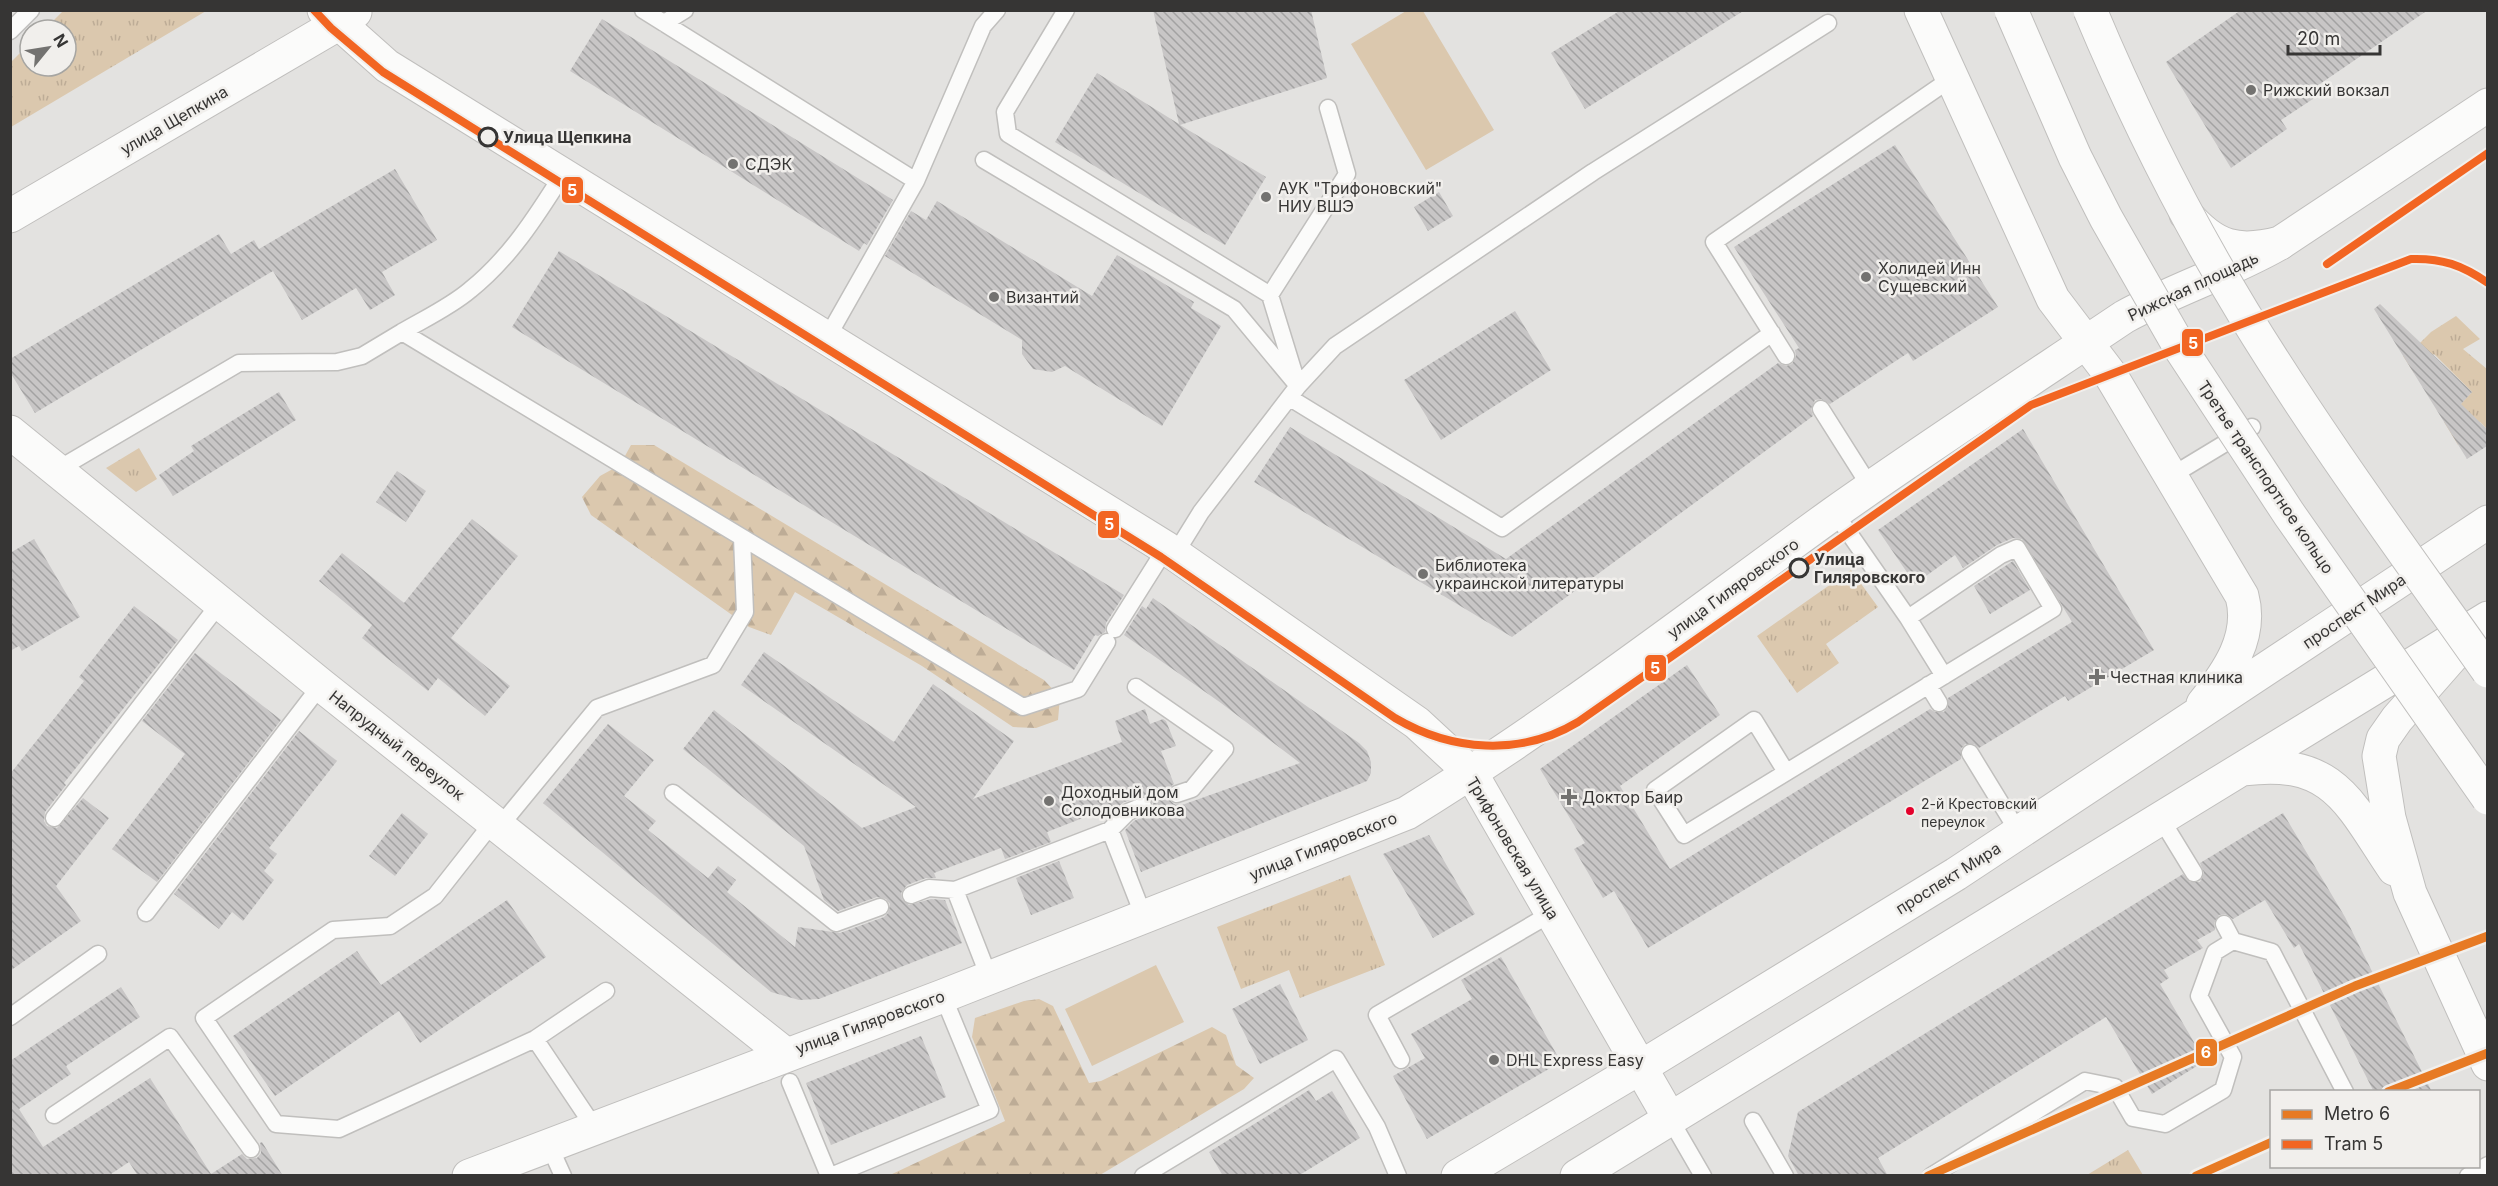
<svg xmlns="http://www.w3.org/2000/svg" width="2498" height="1186" viewBox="0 0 2498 1186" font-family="Inter,sans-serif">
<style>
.grass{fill:url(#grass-tufts)}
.forest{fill:url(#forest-firs)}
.pitch{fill:#dbc8ae}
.building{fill:url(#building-back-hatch)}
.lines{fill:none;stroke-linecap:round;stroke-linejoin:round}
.service-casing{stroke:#c0bfbd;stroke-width:19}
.minor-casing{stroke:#c0bfbd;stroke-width:35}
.tertiary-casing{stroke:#c0bfbd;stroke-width:35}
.primary-casing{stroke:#c0bfbd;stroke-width:35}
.service{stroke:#fbfbfa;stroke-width:16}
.minor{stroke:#fbfbfa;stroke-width:33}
.tertiary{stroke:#fbfbfa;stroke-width:33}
.primary{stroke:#fbfbfa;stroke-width:33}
.primary-bridge-casing{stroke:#c0bfbd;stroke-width:35;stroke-linecap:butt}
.primary-bridge{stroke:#fbfbfa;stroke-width:33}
.tram-1-casing{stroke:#f1efec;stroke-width:12}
.tram-1{stroke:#f26522;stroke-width:8}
.metro-1-casing{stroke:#f1efec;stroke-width:14}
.metro-1{stroke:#e77a24;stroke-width:9}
.poi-dot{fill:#737270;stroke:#f1efec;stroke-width:2}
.stop-dot{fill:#f1efec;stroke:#363534;stroke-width:3}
.bus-dot{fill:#e4002b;stroke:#f1efec;stroke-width:2}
.labels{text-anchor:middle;stroke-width:5;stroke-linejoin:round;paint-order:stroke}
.bus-label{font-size:14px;fill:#363534;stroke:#f1efec;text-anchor:start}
.poi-label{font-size:16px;fill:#363534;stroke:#f1efec;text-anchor:start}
.street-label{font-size:16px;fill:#363534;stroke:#f1efec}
.stop-label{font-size:16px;font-weight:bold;fill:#363534;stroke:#f1efec;text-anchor:start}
.line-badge{stroke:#f1efec;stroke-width:2}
.badge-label{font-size:16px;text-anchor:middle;font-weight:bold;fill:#fff}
</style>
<defs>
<pattern id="grass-tufts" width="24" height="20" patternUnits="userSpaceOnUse" patternTransform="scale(1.5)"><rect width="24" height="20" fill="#dbc8ae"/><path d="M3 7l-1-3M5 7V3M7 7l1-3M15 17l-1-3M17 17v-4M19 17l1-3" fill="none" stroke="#bdac96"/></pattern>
<pattern id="forest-firs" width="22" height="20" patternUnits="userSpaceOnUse" patternTransform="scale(1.5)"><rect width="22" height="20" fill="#dbc8ae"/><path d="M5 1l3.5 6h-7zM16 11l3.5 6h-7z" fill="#bdac96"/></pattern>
<pattern id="building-back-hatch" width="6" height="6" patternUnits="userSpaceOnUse" patternTransform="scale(1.5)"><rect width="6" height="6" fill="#c8c6c6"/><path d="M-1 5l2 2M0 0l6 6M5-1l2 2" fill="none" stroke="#a3a2a2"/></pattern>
</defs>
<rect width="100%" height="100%" fill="#e3e2e0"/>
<!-- grass -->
<path class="grass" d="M64 10H206V11L11 127V62L30 43V66H66V30H44Z
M2456 316 2480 339 2463 349 2487 369V429L2480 422 2458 445 2444 422 2472 392 2434 354 2414 373 2403 356 2413 350 2431 332Z
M139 448 157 479 136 492 106 468Z
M1851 570 1878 607 1826 644 1839 663 1797 693 1757 636Z
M1350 875 1385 965 1300 998 1289 970 1241 989 1217 927Z
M2128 1150 2143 1175H2087Z"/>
<!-- forest -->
<path class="forest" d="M631 445H654L1044 680 1060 697 1058 720 1036 728 1013 727 922 666 795 592 771 635 749 627 591 515 582 497 600 476 620 465Z
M1039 999 1053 1006 1089 1083 1101 1081 1212 1027 1226 1035 1236 1065 1254 1078 1244 1089 1100 1175H890L1005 1121 972 1037 975 1018 1024 1001Z"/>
<!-- pitch -->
<path class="pitch" d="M1406 11H1423L1494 130 1426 170 1351 44Z
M1156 965 1184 1022 1092 1066 1065 1009Z"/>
<!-- building -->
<path class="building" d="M1153 10H1311L1327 78 1180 125 1266 177 1225 245 1055 142 1097 73 1179 124Z
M1621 10H1745L1585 109 1551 53Z
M2241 10H2428L2317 86 2322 93 2281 120 2287 129 2231 168 2166 62Z
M602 19 893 200 867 245 864 243 859 251 570 71Z
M1895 145 1998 307 1913 361 1908 353 1830 404 1821 399 1815 400 1811 409 1813 416 1512 637 1254 482 1290 427 1506 559 1778 363 1786 366 1792 364 1796 356 1795 350 1799 348 1734 247Z
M395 169 437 240 382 272 395 295 370 310 356 288 302 320 273 271 35 413 10 372V359L219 234 231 254 254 240 259 249Z
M1439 192 1453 216 1428 231 1414 207Z
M937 201 1092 296 1117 255 1194 302 1191 308 1221 326 1162 426 1065 366 1052 372 1033 369 1022 354V340L885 256 911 211 926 220Z
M559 251 1124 595 1106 623 1105 632 1098 636 1095 635 1074 670 512 327Z
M2380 304 2472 392 2461 404 2487 429V446L2467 459 2374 309Z
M1515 311 1551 370 1441 440 1404 380Z
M279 392 296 420 173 496 159 475 194 451 191 446Z
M2023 429 2154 650 2068 701 2065 696 1979 748 1974 744H1965L1961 749V759L1648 948 1614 891 1603 898 1574 849 1585 843 1540 769 1687 665 1720 715 1620 786 1670 869 1930 709 1935 712H1944L1948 707V698L2072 622 2022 539 2013 538 1997 545 1963 568 1955 555 1915 584 1878 530Z
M397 471 426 491 406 522 376 502Z
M472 519 518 556 451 638 510 686 485 716 438 678 428 691 362 638 372 625 319 581 342 553 404 603Z
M34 539 80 617 22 651 19 646 10 651V553Z
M2013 561 2030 590 1990 614 1974 586Z
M1153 598 1359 743 1367 751 1371 762V773L1367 781 1141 872 1125 830 1134 821 1152 812 1153 803 1145 796 1124 802 1117 808 1116 805 1047 832 1051 842 1008 858 1005 859 1001 848 934 873 936 878H926L907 885 901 893 902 899 909 905 931 899 945 900 962 943 819 999 799 1000 771 992 543 803 608 724 654 760 624 796 656 821 648 830 708 878 718 866 736 880 727 892 795 947 798 927 840 933 884 917 888 913 890 904 886 899 877 897 838 911 824 900 804 846 683 749 714 710 862 828 916 807 741 685 764 652 894 742 933 684 1014 741 973 799 1122 742 1115 721 1145 709 1150 724 1163 719 1166 721 1176 746 1161 751 1174 784 1169 788 1167 797 1174 804 1182 805 1300 763 1221 703 1124 635 1142 606 1146 609Z
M134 606 178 640 64 783 66 785 45 812 44 821 47 826 57 828 83 798 109 818 56 886 81 921 10 971V774L84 681 79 677Z
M195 653 281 720 157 882 112 849 185 754 142 721Z
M299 731 337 761 269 848 277 854 264 871 274 880 243 921 232 912 219 929 174 894Z
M402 813 428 834 395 876 369 856Z
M2283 813 2345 917 2432 1092H2374L2299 944 2294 948 2265 900 2233 919 2225 914 2219 915 2214 923 2215 930 2197 940 2203 948 2164 970 2169 978 2160 984 2205 1061 2152 1094 2106 1017 1878 1158 1888 1176H1799L1788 1156 1798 1112 2183 874 2190 882H2200L2204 873 2200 863Z
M1429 835 1475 914 1433 938 1383 854Z
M1059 861 1074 898 1031 915 1016 878Z
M507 900 546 957 420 1043 399 1011 275 1096 233 1036 357 951 381 985Z
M1501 957 1561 1062 1427 1139 1393 1076 1425 1058 1411 1034 1472 999 1461 980Z
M1280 984 1308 1040 1260 1064 1232 1009Z
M121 987 140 1017 66 1066 71 1074 19 1109 43 1147 150 1078 211 1174 242 1154 247 1159 257 1158 261 1153 260 1143 262 1142 283 1176H138L129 1162 108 1176H10V1061Z
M921 1036 946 1097 831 1145 806 1083Z
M1309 1090 1316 1101 1332 1091 1360 1138 1298 1176H1223L1209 1152Z"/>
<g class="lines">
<!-- service casing -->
<g class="service-casing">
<path id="service" d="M643 10 916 181 827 338
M664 23 685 10
M10 31 31 10
M984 160 1234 309 1298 386 1270 295 1008 134 1005 112 1066 10
M916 181 983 26 997 10
M1270 295 1347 174 1328 108
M402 332C424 319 450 307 470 290 509 259 536 217 563 174
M1786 356 1714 242 1952 78
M1290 398 1502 528 1772 333
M1821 409 1871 488
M57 470 239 363 337 362 362 356 402 332 1023 707 1078 689 1107 642
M2171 476 2252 427
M1175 554 1201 512 1298 386 1335 346 1593 172 1828 23
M1908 618 1944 676
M1115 629 1166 548
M1928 685 1939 703
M1136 687 1225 749 1192 789 1177 794
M1970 753 2019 833
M1786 772 1754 720 1655 790 1684 835 2053 609 2017 548 2001 555 1908 618 1835 513
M673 793 836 923 880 907
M54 818 220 603
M2161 819 2194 873
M494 821 435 896 390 926 333 930 204 1018 276 1124 339 1129 535 1039 606 991
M500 826 597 708 713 665 745 612 742 538
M1110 830 1128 812 1143 806
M911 895 929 888 955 890
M146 913 321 685
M2224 924 2233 941 2272 952 2345 1092
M989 977 955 890 1110 830 1144 917
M10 1017 98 954
M535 1039 594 1127
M1401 1060 1377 1015 1552 913
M790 1082 829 1176
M54 1115 170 1037 251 1149
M1670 1119 1703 1176
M1753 1121 1785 1176
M549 1145 563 1176
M831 1176 990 1110 943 996
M1143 1176 1336 1059 1377 1127 1398 1176
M1931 1176 2085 1081 2115 1087 2133 1118 2165 1124 2223 1090 2233 1057 2199 996 2215 952 2233 941
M2468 1176 2488 1165"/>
</g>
<!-- minor casing -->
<g class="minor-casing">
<path id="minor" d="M10 432 321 685 785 1054"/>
</g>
<!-- tertiary casing -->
<g class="tertiary-casing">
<path id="tertiary" d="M324 10 387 66 1166 548 1417 723 1471 773 1670 1119
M10 216 338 24 355 12
M469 1176 943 996 1407 813C1555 722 1693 615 1834 513 1929 446 2027 382 2124 317 2175 289 2230 272 2280 243"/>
</g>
<!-- primary casing -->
<g class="primary-casing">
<path id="primary" d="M1921 10 2053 299 2110 374 2242 596C2253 637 2228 672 2203 704
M2186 214C2215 248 2238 254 2280 243L2488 105
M2462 645 2397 719 2383 739 2379 756 2389 818 2410 893 2488 1064
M2244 769C2334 757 2350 804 2394 869
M1458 1176 1641 1067 1956 874 2488 522
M1577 1176 2488 618"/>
</g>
<!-- service -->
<use href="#service" class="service"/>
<!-- minor -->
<use href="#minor" class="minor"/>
<!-- tertiary -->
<use href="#tertiary" class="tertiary"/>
<!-- primary -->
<use href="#primary" class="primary"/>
<!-- primary-bridge casing -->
<g class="primary-bridge-casing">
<path id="primary-bridge" d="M2011 10 2075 157 2106 218 2182 351 2289 514 2488 798
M2090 10C2134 115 2185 217 2244 314 2319 437 2405 553 2488 671"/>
</g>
<!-- primary-bridge -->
<use href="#primary-bridge" class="primary-bridge"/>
<!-- tram-1 casing -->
<g class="tram-1-casing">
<path id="tram-1" d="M314 10 331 28 383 72 1161 557 1395 718C1451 751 1520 757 1578 722L2031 405 2411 259C2442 258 2462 265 2488 283
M2327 264 2488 153"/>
</g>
<!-- tram-1 -->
<use href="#tram-1" class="tram-1"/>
<!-- metro-1 casing -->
<g class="metro-1-casing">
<path id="metro-1" d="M2388 1092 2488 1053
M1928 1176 2355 986 2488 936
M2196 1176 2272 1142"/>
</g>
<!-- metro-1 -->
<use href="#metro-1" class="metro-1"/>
</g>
<!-- markers -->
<g class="poi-dot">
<circle cx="2251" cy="90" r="6"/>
<circle cx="733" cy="164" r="6"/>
<circle cx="1266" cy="197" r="6"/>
<circle cx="1866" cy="277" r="6"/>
<circle cx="994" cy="297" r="6"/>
<circle cx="1423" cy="574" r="6"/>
<path d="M2094 668h6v6h6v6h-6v6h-6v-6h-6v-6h6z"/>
<path d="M1566 788h6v6h6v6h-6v6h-6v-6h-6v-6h6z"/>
<circle cx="1049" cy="801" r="6"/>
<circle cx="1494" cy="1060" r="6"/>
</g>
<g class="stop-dot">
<circle cx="488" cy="137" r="9"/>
<circle cx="1799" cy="568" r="9"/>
</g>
<circle class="bus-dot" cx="1910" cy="811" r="5"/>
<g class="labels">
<!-- bus labels -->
<g class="bus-label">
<text x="1921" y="809">2-й Крестовский<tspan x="1921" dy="18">переулок</tspan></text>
</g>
<!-- poi labels -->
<g class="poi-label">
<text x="2263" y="96">Рижский вокзал</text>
<text x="745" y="170">СДЭК</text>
<text x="1278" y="194">АУК "Трифоновский"<tspan x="1278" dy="18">НИУ ВШЭ</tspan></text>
<text x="1878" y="274">Холидей Инн<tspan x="1878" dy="18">Сущевский</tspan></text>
<text x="1006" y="303">Византий</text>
<text x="1435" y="571">Библиотека<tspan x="1435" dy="18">украинской литературы</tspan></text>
<text x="2110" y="683">Честная клиника</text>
<text x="1061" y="798">Доходный дом<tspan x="1061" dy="18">Солодовникова</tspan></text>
<text x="1582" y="803">Доктор Баир</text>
<text x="1506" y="1066">DHL Express Easy</text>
</g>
<!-- street labels -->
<g class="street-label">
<text transform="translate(174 120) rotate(-30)" y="6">улица Щепкина</text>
<text transform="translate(2193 286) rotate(-25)" y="6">Рижская площадь</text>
<text transform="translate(2266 477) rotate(56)" y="6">Третье транспортное кольцо</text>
<text transform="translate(1733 588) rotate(-36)" y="6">улица Гиляровского</text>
<text transform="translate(2354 611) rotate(-34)" y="6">проспект Мира</text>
<text transform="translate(397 745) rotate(38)" y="6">Напрудный переулок</text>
<text transform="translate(1323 846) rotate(-22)" y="6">улица Гиляровского</text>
<text transform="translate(1513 848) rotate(59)" y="6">Трифоновская улица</text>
<text transform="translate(1948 878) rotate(-32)" y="6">проспект Мира</text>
<text transform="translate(870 1022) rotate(-20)" y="6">улица Гиляровского</text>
</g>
<!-- stop labels -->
<g class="stop-label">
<text x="503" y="143">Улица Щепкина</text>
<text x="1814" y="565">Улица<tspan x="1814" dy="18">Гиляровского</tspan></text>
</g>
</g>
<g class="line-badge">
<rect x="561" y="176" width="23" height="28" rx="6" fill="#f26522"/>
<rect x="2181" y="328" width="23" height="29" rx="6" fill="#f26522"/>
<rect x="1097" y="510" width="23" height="29" rx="6" fill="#f26522"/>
<rect x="1644" y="654" width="23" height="28" rx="6" fill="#f26522"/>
<rect x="2195" y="1038" width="23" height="29" rx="6" fill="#e77a24"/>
</g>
<g class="badge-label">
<text x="572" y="196">5</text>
<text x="2193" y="349">5</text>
<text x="1109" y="530">5</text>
<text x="1655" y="674">5</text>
<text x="2206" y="1058">6</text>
</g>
<!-- border -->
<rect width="2498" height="1186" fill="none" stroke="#363534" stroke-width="24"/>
<!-- legend -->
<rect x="2270" y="1090" width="210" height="78" fill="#f1efec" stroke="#a6a5a2" stroke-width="1.5"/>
<rect x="2282" y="1110" width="30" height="9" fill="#e77a24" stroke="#a6a5a2" stroke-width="1.5"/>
<text x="2324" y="1120" font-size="18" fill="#363534">Metro 6</text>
<rect x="2282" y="1140" width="30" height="9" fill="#f26522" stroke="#a6a5a2" stroke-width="1.5"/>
<text x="2324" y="1150" font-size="18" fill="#363534">Tram 5</text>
<!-- north arrow -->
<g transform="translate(48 48) rotate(60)"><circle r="28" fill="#f1efec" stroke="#a6a5a2" stroke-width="1.5"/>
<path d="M0-4.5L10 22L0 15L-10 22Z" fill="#737270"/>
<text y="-9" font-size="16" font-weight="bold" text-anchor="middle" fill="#363534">N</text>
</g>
<!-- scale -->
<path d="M2288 45v9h92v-9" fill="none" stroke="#363534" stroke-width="3"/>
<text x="2297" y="45" font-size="18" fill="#363534" stroke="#f1efec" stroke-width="4.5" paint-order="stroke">20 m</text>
</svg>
